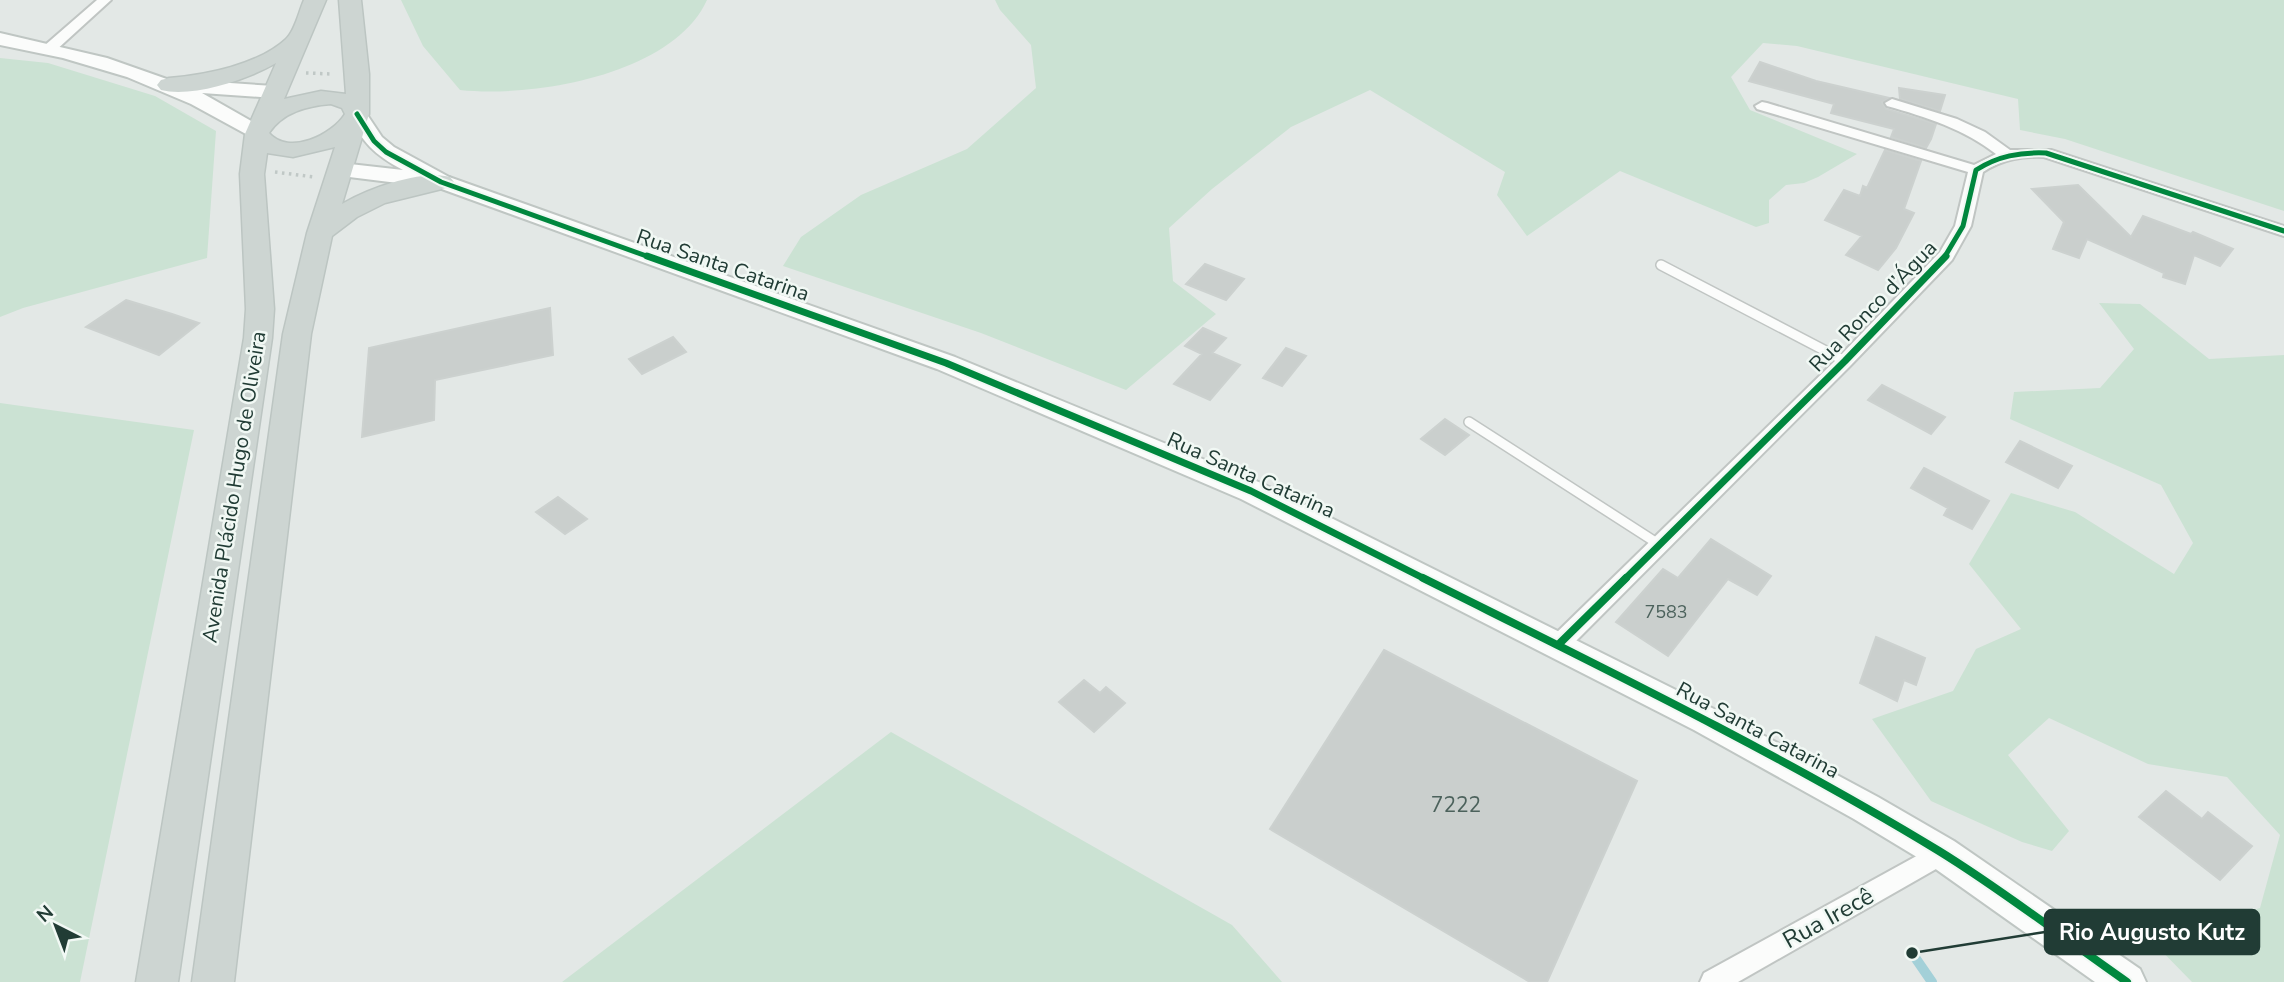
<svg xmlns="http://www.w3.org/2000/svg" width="2284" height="982" viewBox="0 0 2284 982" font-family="'Nunito Sans',sans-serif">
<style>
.green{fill:#cbe2d3}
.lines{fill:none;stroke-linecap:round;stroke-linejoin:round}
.stream{stroke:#a3d0d8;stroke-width:10}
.building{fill:#cacfcd;stroke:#ccd1cf;stroke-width:2}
.lane-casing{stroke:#c0c5c3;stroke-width:12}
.street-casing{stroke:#c0c5c3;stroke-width:4}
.secondary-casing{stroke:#bfc6c3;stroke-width:4}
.primary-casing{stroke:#bcc5c2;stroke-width:3}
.path{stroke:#c0c8c6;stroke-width:3.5;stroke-dasharray:2.5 4.5;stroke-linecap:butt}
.lane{stroke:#fbfcfb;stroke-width:9}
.street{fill:#fbfcfb;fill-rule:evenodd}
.secondary{fill:#fbfcfb;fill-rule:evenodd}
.primary{fill:#cdd5d2;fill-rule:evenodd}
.cycleway-far2-casing{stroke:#f1f8f4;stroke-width:9}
.cycleway-far1-casing{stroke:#f1f8f4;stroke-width:11}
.cycleway-casing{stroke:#f1f8f4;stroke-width:12}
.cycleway-far2{stroke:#00873e;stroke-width:5}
.cycleway-far1{stroke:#00873e;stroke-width:7}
.cycleway{stroke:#00873e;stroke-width:8}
.labels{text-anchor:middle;stroke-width:5;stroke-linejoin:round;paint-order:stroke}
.number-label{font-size:18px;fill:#4c625c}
.street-label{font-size:21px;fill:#213c35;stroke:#f1f8f4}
.near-number-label{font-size:21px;fill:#4c625c}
.near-street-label{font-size:24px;fill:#213c35;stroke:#f1f8f4}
.leader{fill:none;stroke:#213c35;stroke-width:2.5}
.callout-dot{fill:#213c35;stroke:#f1f8f4;stroke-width:2.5}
.callout{fill:#213c35;stroke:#213c35;stroke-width:2.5}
.callout-label{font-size:23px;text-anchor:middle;font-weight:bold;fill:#fff}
</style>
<rect width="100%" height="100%" fill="#e3e8e6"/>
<!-- green -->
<path class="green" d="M401 0H707C673 75 533 98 460 90L423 46Z
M995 0H2284V211L2065 139 2020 130 2018 99 1797 46 1763 43 1731 77 1750 110 1857 154 1818 177 1804 183 1786 185 1769 200V223L1756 227 1620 171 1527 236 1497 195 1505 172 1370 90 1291 127 1212 189 1169 228 1173 281 1216 314 1126 390 981 333 783 266 801 237 861 195 967 149 1036 88 1031 45 1000 10Z
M0 58 48 63 155 96 216 131 207 258 23 308 0 317Z
M2099 303 2140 304 2209 359 2284 355V982H2192L2146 935 2171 934 2260 908 2280 835 2227 777 2148 764 2049 718 2008 755 2069 831 2052 851 2022 842 1931 801 1872 719 1953 691 1976 649 2021 629 1969 564 2011 493 2075 512 2174 574 2193 543 2161 485 2010 419 2014 392 2100 388 2134 349Z
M0 403 194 430 80 982H0Z
M891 732 1232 925 1282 982H562Z"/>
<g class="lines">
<!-- stream -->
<path class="stream" d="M1912 953 1932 982"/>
</g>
<!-- building -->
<path class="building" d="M1760 62 1816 81 1889 98 1882 102 1886 109 1936 124 1931 139 1926 148 1891 137 1894 129 1831 113 1834 104 1749 81Z
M1899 88 1945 95 1940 111 1900 99Z
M1885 150 1921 161 1904 209 1914 213 1896 248 1878 270 1846 255 1862 236 1825 220 1844 190 1860 196 1863 186 1867 188Z
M2078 185 2131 237 2143 216 2191 234 2193 232 2233 249 2220 266 2194 255 2185 284 2163 277 2164 273 2087 239 2079 258 2053 249 2064 222 2032 189Z
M1205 264 1244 279 1226 300 1186 284Z
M126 300 172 314 199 323 159 355 86 327Z
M550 308 553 355 435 380 434 420 362 437 369 348Z
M1203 328 1226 338 1212 353 1240 365 1210 400 1174 384 1202 354 1185 346Z
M673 337 686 352 642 374 629 359Z
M1286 348 1306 356 1282 386 1263 378Z
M1882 385 1945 417 1931 434 1868 400Z
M1445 419 1469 435 1445 455 1421 439Z
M2020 441 2072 466 2058 488 2006 462Z
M1924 468 1989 501 1972 529 1944 515 1948 508 1911 488Z
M558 497 587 519 565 534 536 512Z
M1711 539 1771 576 1757 595 1728 579 1668 656 1616 622 1663 569 1678 578Z
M1876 637 1925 658 1916 685 1904 680 1897 701 1860 683Z
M1384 650 1637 781 1547 982H1530L1270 829Z
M1084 680 1100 693 1106 687 1125 703 1094 732 1059 702Z
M2166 791 2202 819 2208 812 2252 846 2220 880 2139 817Z"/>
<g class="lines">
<!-- lane casing -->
<g class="lane-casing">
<path id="lane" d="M1661 265 1845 361
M1469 422 1660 545"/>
</g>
<!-- street casing -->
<g class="street-casing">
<path id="street" d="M97 0H111L54 52H44V46Z
M1892 99 1957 119 1985 132 2010 150H2051L2284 226V236L2044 157C2022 156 2003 159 1983 172L1971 226 1952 260 1851 365 1566 651 1558 654 1550 651 1547 645 1550 639 1839 357 1940 252 1955 226 1968 172 1757 109 1755 106 1762 102 1767 103 1974 165 1996 154C1964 129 1926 117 1887 106L1885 103Z
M1942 842 1950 845 1954 853 1950 861 1738 982H1700L1704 973Z"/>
</g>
<!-- secondary casing -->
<g class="secondary-casing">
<path id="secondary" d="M0 33 107 58 178 83 186 80 274 86 281 88 284 92 281 96 274 98 202 93 265 129 268 134 265 139 257 140 191 104 127 77 63 58 0 45Z
M357 108 364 110 382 137 394 147 449 177 955 357 1261 483 1716 710 1878 797 1954 841 2140 969 2146 982H2095L1930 865 1854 819 1694 730 1241 499 937 369 428 184 422 186 333 175 330 170 333 165 341 163 403 170C373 154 364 143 347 114L350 110Z"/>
</g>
<!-- primary casing -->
<g class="primary-casing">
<path id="primary" d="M304 0H326L284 99 321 91 346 94 339 0H361L369 74V114L342 204C367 189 421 169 450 177L454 182 450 187 385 203 357 217 332 236 311 334 234 982H192L283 334 307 233 335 147 293 157 267 153 264 174 274 309 272 338 178 982H136L244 338 246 309 240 174 245 134 276 63C248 79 193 98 161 90L157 85 161 80 169 78C205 75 258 65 286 39 295 31 299 11 304 0ZM331 104 342 108 345 114C332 135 289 156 269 133 283 112 307 106 331 104Z"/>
</g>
<!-- path -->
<path class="path" d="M306 73 332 74
M275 172 314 177"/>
<!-- lane -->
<use href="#lane" class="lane"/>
<!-- street -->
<use href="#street" class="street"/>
<!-- secondary -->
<use href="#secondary" class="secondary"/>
<!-- primary -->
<use href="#primary" class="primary"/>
<!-- cycleway-far2 casing -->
<g class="cycleway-far2-casing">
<path id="cycleway-far2" d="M357 114 374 141 386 152 441 182 652 258
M1944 258 1963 226 1976 170C1998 156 2020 152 2046 153L2284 231"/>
</g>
<!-- cycleway-far1 casing -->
<g class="cycleway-far1-casing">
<path id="cycleway-far1" d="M647 256 946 363 1251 491 1427 580
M1624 580 1845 361 1946 256"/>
</g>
<!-- cycleway casing -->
<g class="cycleway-casing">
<path id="cycleway" d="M1423 578C1597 665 1773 750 1939 851 2004 891 2065 939 2127 982
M1558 645 1626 578"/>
</g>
<!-- cycleway-far2 -->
<use href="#cycleway-far2" class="cycleway-far2"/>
<!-- cycleway-far1 -->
<use href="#cycleway-far1" class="cycleway-far1"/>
<!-- cycleway -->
<use href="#cycleway" class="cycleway"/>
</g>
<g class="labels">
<!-- number labels -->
<g class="number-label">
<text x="1666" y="618">7583</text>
</g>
<!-- street labels -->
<g class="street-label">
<text transform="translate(723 265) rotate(19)" y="7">Rua Santa Catarina</text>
<text transform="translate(1873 306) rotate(-46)" y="7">Rua Ronco d’Água</text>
<text transform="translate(1251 475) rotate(24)" y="7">Rua Santa Catarina</text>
<text transform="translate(234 487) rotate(-81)" y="7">Avenida Plácido Hugo de Oliveira</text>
<text transform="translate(1758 730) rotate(28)" y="7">Rua Santa Catarina</text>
</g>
<!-- near-number labels -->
<g class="near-number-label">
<text x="1456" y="812">7222</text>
</g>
<!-- near-street labels -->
<g class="near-street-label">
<text transform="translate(1828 918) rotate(-29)" y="8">Rua Irecê</text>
</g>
</g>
<!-- callouts -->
<path class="leader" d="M1912 953L2045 932"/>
<circle class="callout-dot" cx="1912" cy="953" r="7"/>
<rect class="callout" x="2045" y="910" width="214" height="44" rx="7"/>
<g class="callout-label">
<text x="2152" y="940">Rio Augusto Kutz</text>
</g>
<!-- north arrow -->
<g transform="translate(56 926) rotate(318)" stroke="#f1f8f4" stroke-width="5" paint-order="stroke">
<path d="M0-5L12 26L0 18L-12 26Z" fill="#213c35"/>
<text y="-10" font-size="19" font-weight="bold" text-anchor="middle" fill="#213c35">N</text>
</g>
</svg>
